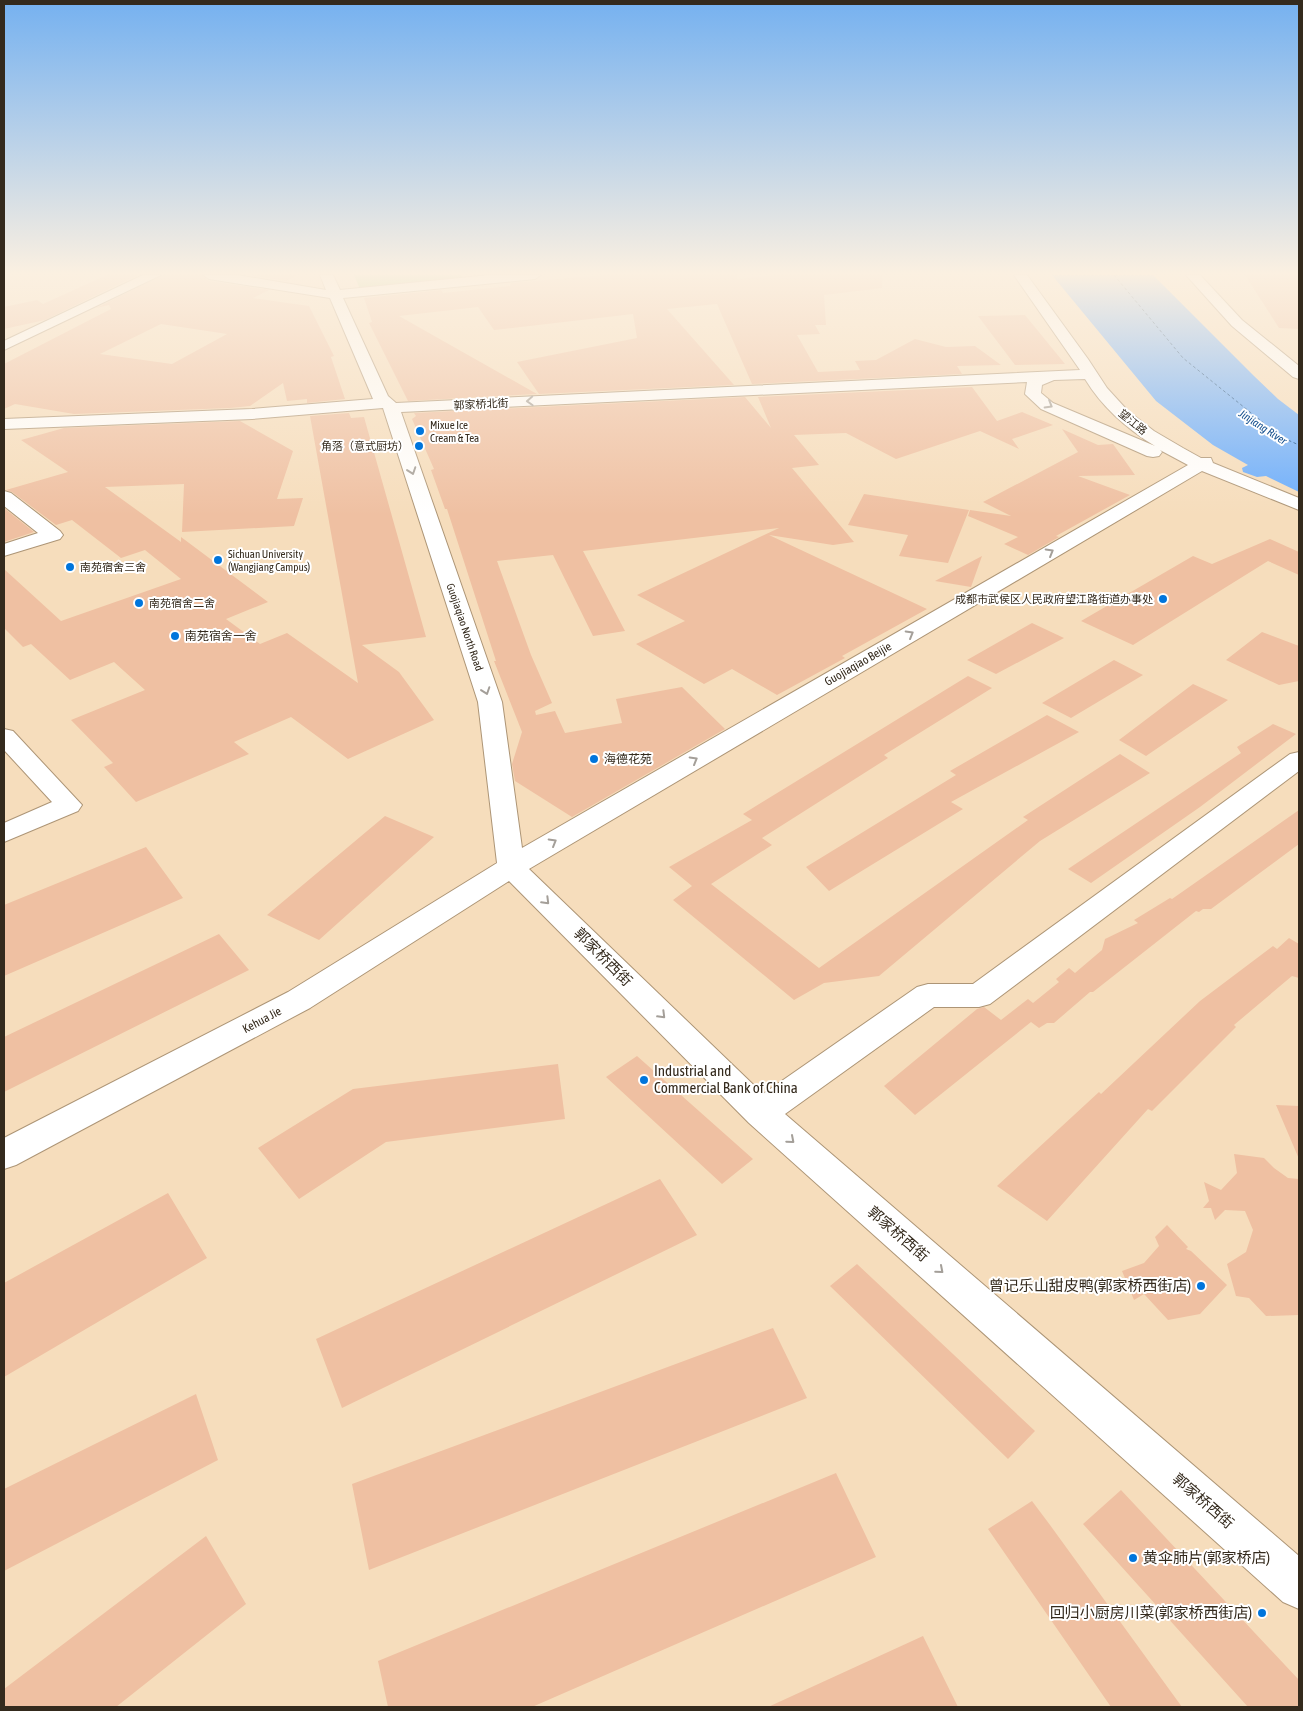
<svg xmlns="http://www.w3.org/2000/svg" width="1303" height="1711" viewBox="0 0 1303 1711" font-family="'Asap Condensed','Noto Sans SC',sans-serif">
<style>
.green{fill:#96cb73}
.water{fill:#6aadfd}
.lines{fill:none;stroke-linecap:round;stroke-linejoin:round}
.ferry{stroke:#124e8d;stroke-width:1;stroke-dasharray:3 2.5;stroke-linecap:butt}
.building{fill:#efc0a2;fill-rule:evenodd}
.minor-casing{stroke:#ad9576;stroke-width:2}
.minor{fill:#fff;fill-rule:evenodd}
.oneway{stroke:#a49f99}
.poi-dot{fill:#0075dc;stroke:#fff;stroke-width:2}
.labels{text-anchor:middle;stroke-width:4;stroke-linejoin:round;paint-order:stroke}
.far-street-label{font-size:11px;fill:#342a1d;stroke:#fff}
.far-poi-label{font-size:11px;fill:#342a1d;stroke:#fff;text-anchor:start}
.far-water-label{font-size:11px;font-style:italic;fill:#124e8d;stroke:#fff}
.poi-label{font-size:12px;fill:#342a1d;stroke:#fff;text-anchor:start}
.street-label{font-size:12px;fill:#342a1d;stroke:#fff}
.near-street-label{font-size:15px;fill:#342a1d;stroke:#fff}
.near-poi-label{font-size:15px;fill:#342a1d;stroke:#fff;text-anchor:start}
</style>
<rect width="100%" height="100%" fill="#f6ddbc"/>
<!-- green -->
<path class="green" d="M354 275H461L464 279 360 289Z"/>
<!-- water -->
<path class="water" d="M1052 275H1153L1254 376 1278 399 1299 415V492L1266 476 1257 477 1243 472 1242 468 1248 465 1213 445 1156 401Z"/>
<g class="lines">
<!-- ferry -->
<path class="ferry" d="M1114 275 1183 358 1281 437 1299 445"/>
</g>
<!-- building -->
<path class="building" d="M107 275H138L45 320 4 329V307L37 300 43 304Z
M163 275H201L209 281 269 290 253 298 309 306 334 356 331 357 345 399 307 403V399L287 401 283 383 250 406 230 408 74 414 15 404 4 409V364L111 309 109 305 96 308ZM161 324 227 334 172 364 100 354Z
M251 275H298L286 281Z
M603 275H737V279L776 275H882V288L824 295 826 325H815L820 334 797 335 818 372 860 370 855 361 876 360 915 339 946 347 975 346 1001 365 957 366 962 374 752 384 717 304 667 309 734 385 539 394 517 362 637 338 633 314 494 330 478 307 399 316 537 394 408 401 369 323 372 322 364 298 441 290 443 293 510 286 511 283Z
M1245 275H1299V329L1279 328Z
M1025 315 1065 364 1015 365 978 316Z
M972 387 997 421 1022 412 1053 425 1012 439 1019 449 980 431 896 459 846 433 794 435 819 465 792 468 854 542 833 545 769 535 927 609 842 656 845 658 777 695 732 669 704 684 636 644 685 621 637 595 779 528 583 551 625 631 593 636 553 555 497 561 531 655 552 703 535 711 536 715 555 711 565 733 622 723 616 699 682 687 725 729 572 817 515 781 512 764 522 732 494 661H496L447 509H445L431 470 434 469 412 419 416 416 414 413 745 397 771 428 758 397Z
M349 413 351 418 364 417 426 637 362 645 399 672 434 720 348 759 291 717 234 742 249 754 136 802 104 767 113 763 71 720 145 690 114 662 70 680 31 644 23 647 4 628V569L61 621 181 579 145 550 121 558 72 520 56 525 12 492 6 490 68 472 21 440 64 428 240 421 293 451 277 499 303 498 294 526 182 532 184 484 105 487 181 542V537L268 602 226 619 260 644 287 633 358 683 310 416Z
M1062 429 1098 445 1113 444 1135 475 1078 476 1130 495 1056 536 1059 537 1028 555 1004 544 1018 537 968 516 970 510 1011 516 983 502 1078 452Z
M864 494 969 510 948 563 899 556 908 535 848 525Z
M4 508 34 532 4 542Z
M1270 539 1299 552V575L1268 561 1133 645 1081 621 1193 556 1212 564Z
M982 556 971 587 935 581Z
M1032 623 1064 638 996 674 967 660Z
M1262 632 1299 646V681L1279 685 1226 660Z
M1114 660 1143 675 1071 718 1042 703Z
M968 676 992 688 884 755 888 758 762 838 772 845 711 884 819 968 1028 820 1023 817 1120 754 1150 773 1040 841 879 976 824 983 794 1000 673 900 692 886 669 867 752 820 743 814Z
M1193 684 1228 700 1146 756 1119 740Z
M1047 715 1079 732 951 802 963 809 829 891 806 867 956 775 950 771Z
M1273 724 1296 734 1200 807 1091 883 1068 869 1241 753 1237 747Z
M1299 810V844L1211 909H1203L1199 912 1196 911 1093 992H1090L1054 1023H1047L1039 1028 1031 1022 915 1115 884 1086 977 1009 984 1007 1001 1020 1028 999 1033 1003 1059 982 1056 979 1069 968 1075 973 1102 950 1105 939 1138 923 1134 920 1170 898 1172 899Z
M385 816 434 837 319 940 267 915Z
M146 847 183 898 4 976V905Z
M219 934 249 970 4 1092V1037Z
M1289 938 1299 944V978L1292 976 1234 1025 1236 1027 1152 1111 1148 1109 1047 1221 997 1186 1099 1092 1101 1094 1200 1001 1273 946 1277 949Z
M637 1056 753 1159 722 1184 606 1077Z
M558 1064 565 1119 386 1142 299 1199 258 1148 353 1089Z
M1276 1105 1299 1106V1159Z
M1234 1154 1264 1158 1274 1168 1288 1178 1299 1179V1315L1266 1316 1249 1298 1236 1296 1227 1264 1246 1252 1253 1230 1245 1211 1225 1210 1215 1220 1211 1208H1203L1209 1201 1204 1182 1221 1190 1237 1173Z
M660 1179 697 1235 342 1408 316 1339Z
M168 1193 207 1258 4 1377V1283Z
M1167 1225 1188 1247 1186 1249 1191 1251 1227 1285 1200 1314 1168 1320 1144 1294 1134 1300 1122 1271 1144 1263 1159 1246 1155 1237Z
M857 1264 1035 1431 1008 1459 830 1286Z
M773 1328 807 1398 369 1570 352 1484Z
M196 1394 218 1460 4 1571V1489Z
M836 1473 876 1557 532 1707H388L378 1661Z
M1121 1490 1299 1680V1707H1248L1083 1524Z
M1032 1501 1050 1525 1182 1707H1111L988 1529Z
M206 1536 246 1604 116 1707H4V1689Z
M923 1636 958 1707H768Z"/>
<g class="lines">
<!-- minor casing -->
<g class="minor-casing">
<path id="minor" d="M143 275H161L4 350V341Z
M203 275H237L326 290 320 275H333L340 290 490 275H541L535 279 343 298 388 396 396 403 1080 370 1014 275H1027L1088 359 1107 388 1128 411 1154 431 1183 448 1201 458H1211L1213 463 1299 498V510L1202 471 529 869 763 1094 917 987 928 984H973L1290 754 1299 752V771L990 1004 979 1007H934L785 1114 1299 1556V1609L1283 1602 749 1123 509 881 310 1008 16 1165 4 1169V1138L288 992 497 863 478 702 383 408 252 419 4 429V419L252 409 373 399 330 298 209 279ZM1085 379C1102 407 1127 429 1155 446L1053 403 1041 393 1042 385 1054 380ZM1027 382 1025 394 1041 409 1147 456 1153 457 1159 456 1162 452 1160 450 1188 465 522 848 502 702 401 412Z
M1186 275H1200L1242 320 1299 366V379L1293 377 1232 326Z
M4 491 11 493 60 531 63 535 60 539 4 556V544L38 533 4 506Z
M4 729 13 731 82 805 78 811 4 842V823L52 802 4 750Z"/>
</g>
<!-- minor -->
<use href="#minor" class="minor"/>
</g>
<!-- one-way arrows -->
<defs><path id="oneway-chevron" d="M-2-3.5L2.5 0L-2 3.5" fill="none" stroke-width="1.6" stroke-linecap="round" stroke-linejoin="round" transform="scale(1.25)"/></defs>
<g class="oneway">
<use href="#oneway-chevron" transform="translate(530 401) rotate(177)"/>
<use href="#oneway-chevron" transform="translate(1049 405) rotate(31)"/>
<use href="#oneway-chevron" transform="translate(412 471) rotate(71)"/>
<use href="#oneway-chevron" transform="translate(1050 552) rotate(-30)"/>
<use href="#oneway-chevron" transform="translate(910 634) rotate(-30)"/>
<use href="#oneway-chevron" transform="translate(486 691) rotate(71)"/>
<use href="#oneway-chevron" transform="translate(694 760) rotate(-30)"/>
<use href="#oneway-chevron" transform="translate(553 842) rotate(-30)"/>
<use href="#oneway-chevron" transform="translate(546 901) rotate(45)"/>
<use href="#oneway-chevron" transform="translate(662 1015) rotate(45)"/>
<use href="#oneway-chevron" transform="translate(791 1140) rotate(41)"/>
<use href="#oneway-chevron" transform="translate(940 1270) rotate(41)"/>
</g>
<!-- sky -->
<linearGradient id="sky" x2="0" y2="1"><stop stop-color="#75b1f0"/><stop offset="0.53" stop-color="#fbf0e1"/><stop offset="1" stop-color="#fbf0e1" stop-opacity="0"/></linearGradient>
<rect width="1303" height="515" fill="url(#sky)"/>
<!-- markers -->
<g class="poi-dot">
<circle cx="420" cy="431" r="5"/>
<circle cx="419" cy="446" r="5"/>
<circle cx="218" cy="560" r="5"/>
<circle cx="70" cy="567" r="5"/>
<circle cx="1163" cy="599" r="5"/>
<circle cx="139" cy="603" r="5"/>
<circle cx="175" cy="636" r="5"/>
<circle cx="594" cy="759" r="5"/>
<circle cx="644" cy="1080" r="5"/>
<circle cx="1201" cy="1286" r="5"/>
<circle cx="1133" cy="1558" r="5"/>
<circle cx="1262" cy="1613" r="5"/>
</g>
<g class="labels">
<!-- far-street labels -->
<g class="far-street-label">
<text transform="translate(481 404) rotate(-3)" y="4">郭家桥北街</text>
<text transform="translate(1133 422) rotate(39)" y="4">望江路</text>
<text transform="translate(465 627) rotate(71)" y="4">Guojiaqiao North Road</text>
</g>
<!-- far-poi labels -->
<g class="far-poi-label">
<text x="430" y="429">Mixue Ice<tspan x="430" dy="13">Cream &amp; Tea</tspan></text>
<text x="409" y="450" text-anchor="end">角落（意式厨坊）</text>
<text x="228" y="558">Sichuan University<tspan x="228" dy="13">(Wangjiang Campus)</tspan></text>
<text x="80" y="571">南苑宿舍三舍</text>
<text x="1153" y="603" text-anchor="end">成都市武侯区人民政府望江路街道办事处</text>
<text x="149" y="607">南苑宿舍二舍</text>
</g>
<!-- far-water labels -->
<g class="far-water-label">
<text transform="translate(1263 427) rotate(33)" y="4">Jinjiang River</text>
</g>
<!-- poi labels -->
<g class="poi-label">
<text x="185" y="640">南苑宿舍一舍</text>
<text x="604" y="763">海德花苑</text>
</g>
<!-- street labels -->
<g class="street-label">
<text transform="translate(858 664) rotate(-30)" y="4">Guojiaqiao Beijie</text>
<text transform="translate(262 1020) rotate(-28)" y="4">Kehua Jie</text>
</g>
<!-- near-street labels -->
<g class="near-street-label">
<text transform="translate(603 957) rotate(45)" y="5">郭家桥西街</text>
<text transform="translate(898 1234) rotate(41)" y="5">郭家桥西街</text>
<text transform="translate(1203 1501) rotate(41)" y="5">郭家桥西街</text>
</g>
<!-- near-poi labels -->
<g class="near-poi-label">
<text x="654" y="1076">Industrial and<tspan x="654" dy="17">Commercial Bank of China</tspan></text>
<text x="1191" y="1291" text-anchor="end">曾记乐山甜皮鸭(郭家桥西街店)</text>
<text x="1143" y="1563">黄伞肺片(郭家桥店)</text>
<text x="1252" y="1618" text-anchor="end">回归小厨房川菜(郭家桥西街店)</text>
</g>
</g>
<!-- border -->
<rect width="1303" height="1711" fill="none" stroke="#342a1d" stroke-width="10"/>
</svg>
